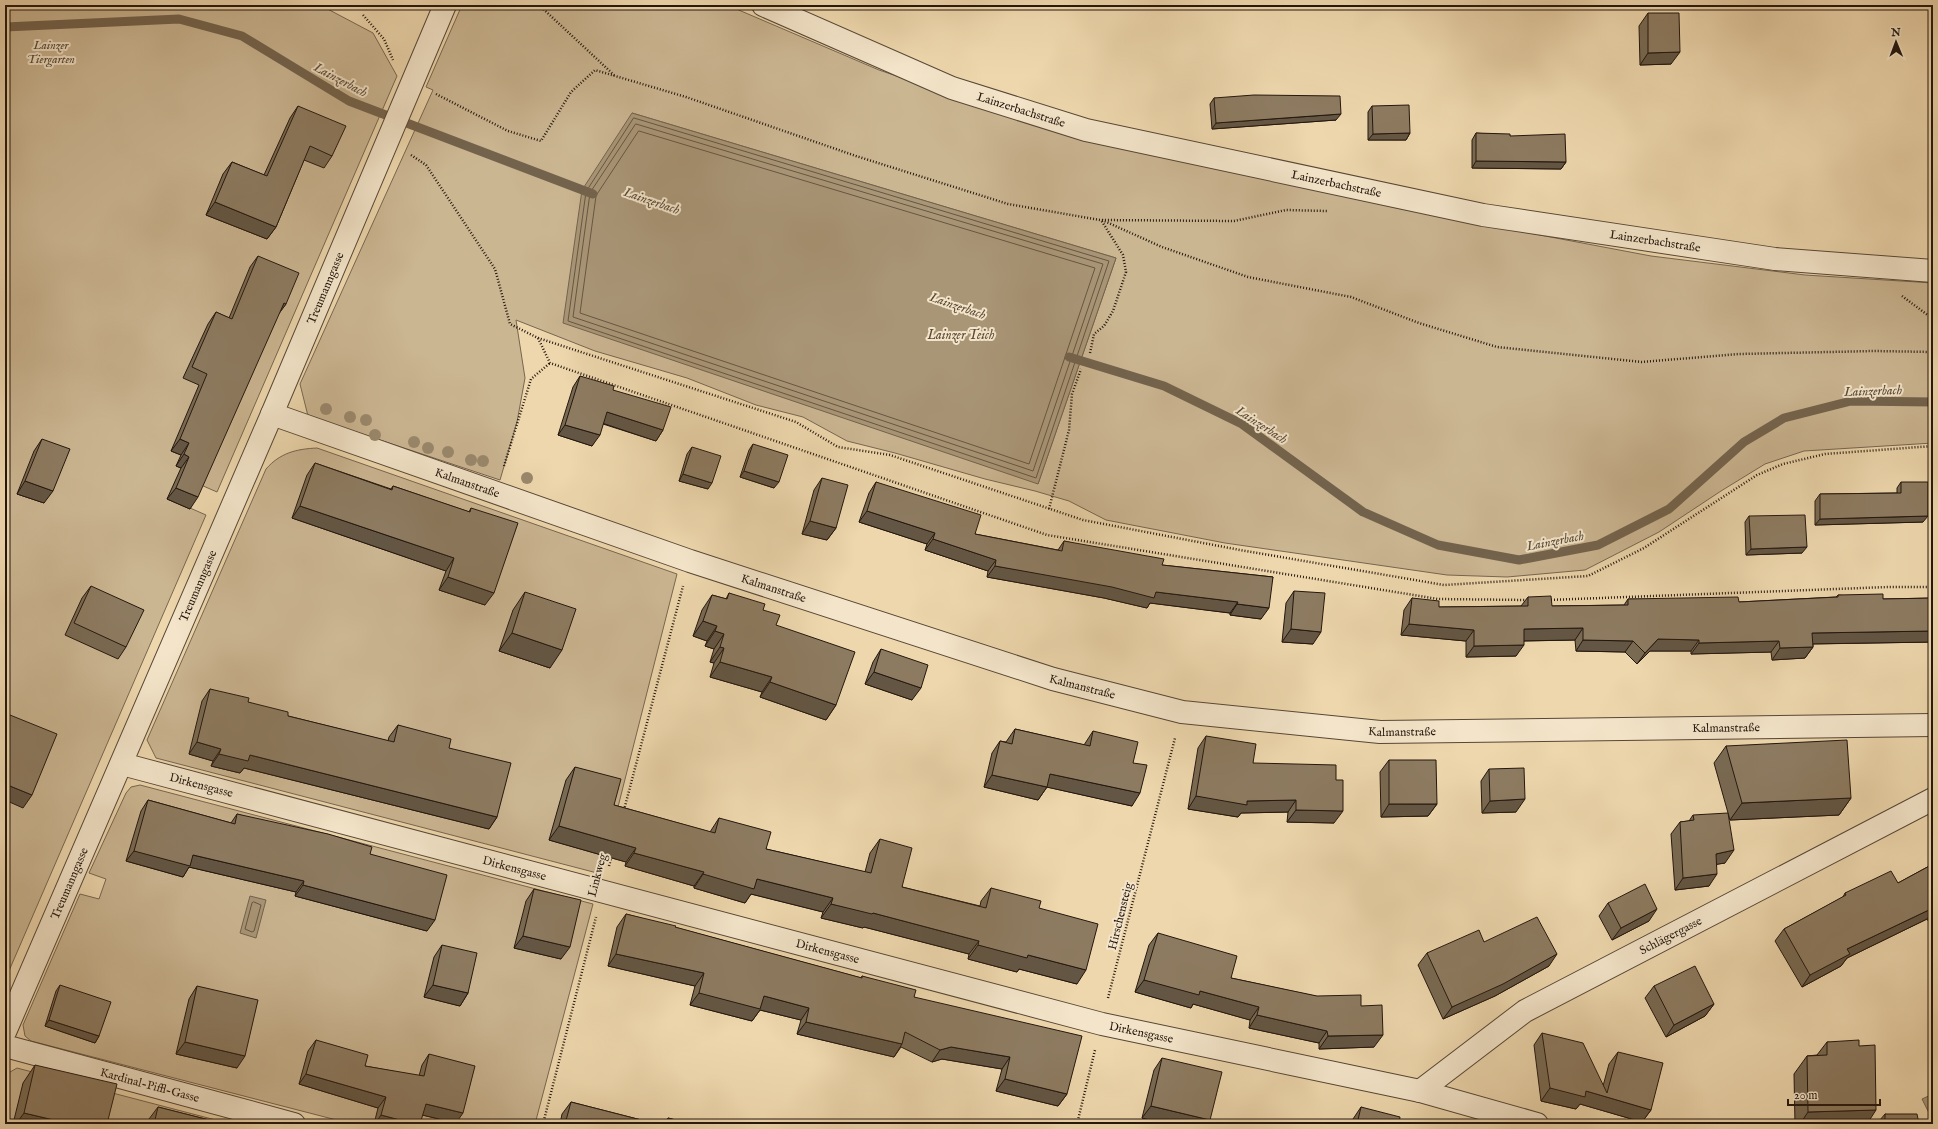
<svg xmlns="http://www.w3.org/2000/svg" width="1938" height="1129" viewBox="0 0 1938 1129" font-family="'IM FELL English',serif">
<style>
.green{fill:#cbb692;stroke:#776650;fill-rule:evenodd}
.water{fill:#a99677;stroke:#73634d}
.lines{fill:none;stroke-linecap:round;stroke-linejoin:round}
.shore{stroke:#665642;stroke-width:1}
.stream{stroke:#73634d;stroke-width:9}
.street-casing{stroke:#564736;stroke-width:24}
.path{stroke:#23170e;stroke-width:2.5;stroke-dasharray:1 2;stroke-linecap:butt}
.street{stroke:#f4e5ca;stroke-width:22}
.tree{fill:#9a886c}
.wall{fill:#796a53;stroke:#23170e}
.shaded-wall{fill:#635644;stroke:#23170e}
.building{fill:#8d7b61;stroke:#23170e}
.labels{text-anchor:middle;stroke-width:4;stroke-linejoin:round;paint-order:stroke}
.park-label{font-size:12px;font-style:italic;fill:#554736;stroke:#f4e5ca}
.street-label{font-size:12px;fill:#23170e;stroke:#f4e5ca}
.water-label{font-size:13px;font-style:italic;fill:#594a38;stroke:#f4e5ca}
</style>
<rect width="100%" height="100%" fill="#eed7ad"/>
<filter id="stains"><feTurbulence type="fractalNoise" baseFrequency=".005" numOctaves="4"/><feColorMatrix values="0 0 0 0 .2 0 0 0 0 .09 0 0 0 0 .02 0 0 0 .5 -.17"/></filter>
<radialGradient id="worn" r=".72"><stop offset=".6" stop-color="#630" stop-opacity="0"/><stop offset="1" stop-color="#630" stop-opacity=".3"/></radialGradient>
<!-- green -->
<path class="green" d="M5 5H320L373 33 397 76 217 492 201 485 190 508 206 515 5 980Z
M462 5H727L879 70 1040 125 1397 208 1651 256 1805 275 1933 283V443L1804 451 1765 464 1721 491 1659 532 1585 570 1507 577 1447 575 1225 543 1106 520 1069 501 1035 491 985 479 895 453 847 441 803 417 756 405 687 378 595 351 516 320 525 378 517 422 500 480 308 416 300 384 433 90 426 87ZM632 113 1116 258 1038 484Z
M317 448 677 574 601 874 156 758 147 740 266 469C280 453 296 449 317 448Z
M140 785 593 904 535 1124H352L31 1041 25 1036 23 1025 80 894 99 899 106 879 89 873 126 793 131 787Z
M17 1068 231 1124H5V1075Z"/>
<!-- water -->
<path class="water" d="M632 113 1116 258 1038 484 563 323 582 190Z
M250 896 266 900 256 938 240 933Z
M1933 1094V1111L1929 1113 1922 1099Z"/>
<g class="lines">
<!-- shore -->
<path class="shore" d="M634 118 1109 261 1036 478 568 321 586 192Z
M636 124 1103 264 1033 471 573 317 590 193Z
M639 131 1095 268 1029 464 580 313 596 196Z
M254 902 261 905 254 931 252 932 245 929 252 903Z"/>
<!-- stream -->
<path class="stream" d="M5 27 179 19 242 36 349 101 593 194
M1069 357 1164 386 1242 424 1363 512 1438 545 1519 560 1598 545 1669 509 1744 442 1784 418 1851 401 1933 402"/>
<!-- street casing -->
<g class="street-casing">
<g id="street">
<path id="s1" d="M763 5 952 88 1086 130 1483 215 1775 259 1933 271"/>
<path id="s2" d="M272 414 690 561 1053 679 1182 712 1380 732 1933 725"/>
<path id="s3" d="M122 764 1102 1024 1420 1091 1537 1124"/>
<path id="s4" d="M5 1032 272 414 445 5"/>
<path id="s5" d="M5 1046 294 1124"/>
<path id="s6" d="M1420 1091 1525 1011 1933 799"/>
</g>
</g>
<!-- path -->
<path class="path" d="M539 5 614 75
M363 15 384 39 393 60
M436 94 508 131 541 141 571 92 595 70 686 97 856 156 1008 204 1100 220 1234 221 1286 210 1327 211
M411 155 426 165 495 269 510 324 538 338 796 422 838 447 890 455 1083 520 1240 550 1444 585 1588 576 1644 548 1757 475 1783 464 1825 454 1933 446
M1102 220 1162 247 1248 277 1351 297 1419 323 1497 347 1642 362 1739 354 1874 351 1933 352
M1902 296 1933 319
M538 338 550 363 1047 535 1438 599 1527 600
M1090 353 1094 334 1104 326 1113 311 1126 272 1123 255 1101 220
M504 466 531 379 550 363
M1049 509 1069 430 1072 394 1081 369
M1548 600 1888 587H1933
M624 810 683 586
M609 866 612 855
M1108 998 1175 738
M543 1124 596 917
M1077 1124 1095 1050"/>
<!-- street -->
<use href="#street" class="street"/>
</g>
<!-- trees -->
<g class="tree">
<circle cx="326" cy="409" r="6"/>
<circle cx="350" cy="417" r="6"/>
<circle cx="366" cy="420" r="6"/>
<circle cx="375" cy="435" r="6"/>
<circle cx="414" cy="442" r="6"/>
<circle cx="428" cy="448" r="6"/>
<circle cx="448" cy="452" r="6"/>
<circle cx="471" cy="460" r="6"/>
<circle cx="483" cy="461" r="6"/>
<circle cx="527" cy="478" r="6"/>
</g>
<!-- wall -->
<path class="wall" d="M1648 13 1671 64 1640 65 1639 26Z
M1214 98 1336 120 1212 129 1210 104Z
M298 106 332 156 324 168 304 160 276 227 267 239 206 215 223 174 232 162 264 175 290 118Z
M1372 106 1410 133 1406 140H1368V112Z
M1476 133 1510 136 1566 162 1561 169 1472 168V140Z
M258 256 286 304 279 313 190 509 167 499 181 468 176 466 181 455 171 451 199 385 183 378 208 324 216 312 229 318 250 267Z
M580 376 613 390 663 430 656 441 603 424 592 446 558 435 573 387Z
M42 439 44 503 17 494 34 451Z
M753 444 774 488 740 477 749 450Z
M692 447 708 489 679 481 687 454Z
M315 463 391 489 393 486 469 512 471 508 485 605 439 590 446 571 292 518 307 475Z
M822 478 836 528 827 540 802 534 814 490Z
M876 482 975 534 1058 550 1064 541 1162 565 1273 577 1261 619 1230 615V613L1150 603 1147 608 1104 598 987 577 988 571 925 550 927 544 859 522 869 493Z
M1901 482 1923 522 1815 525V501L1820 494 1897 493V488Z
M1749 516 1802 553 1746 555 1745 522Z
M91 586 126 647 118 659 65 635 82 598Z
M1294 591 1313 644 1282 642 1286 603Z
M525 592 550 668 499 651 513 610Z
M729 593 763 610 776 625 836 705 826 720 760 697 762 692 710 677 714 663 710 662 714 649 705 646 707 641 693 636 702 610 712 595 726 599Z
M1838 595 1883 599 1933 598V642L1813 644V647L1805 658 1772 660 1771 652 1691 654V651H1650L1637 664 1625 652 1576 651 1575 640 1524 641 1516 656 1466 657V641L1401 635 1404 610 1412 598 1439 607 1521 606 1528 597 1552 606 1624 605 1628 599 1739 602 1836 597Z
M881 649 912 700 865 684 873 662Z
M210 689 288 716 388 741 389 737 398 725 449 748 497 817 489 829 244 768 240 773 211 766 213 761 189 754 202 701Z
M1015 729 1084 745 1093 731 1133 763 1132 806 1047 787 1038 800 984 787 992 753 1000 741 1006 742Z
M1206 736 1253 763 1334 823 1287 822 1288 812 1241 813 1238 817 1188 809 1198 748Z
M1726 746 1851 798 1839 815 1730 820 1714 763Z
M1389 760 1437 804 1428 816 1381 817 1380 772Z
M575 767 614 805 710 832 719 818 766 849 865 872 870 853 880 839 902 887 980 906 981 901 991 888 1039 908 1077 984 1019 969 1017 972 968 959 969 954 864 927 863 928 821 918 823 912 751 894 745 903 694 888V886L625 866 626 862 549 840 566 780Z
M1489 769 1516 812 1482 813 1481 781Z
M148 800 231 823 237 814 370 854 427 931 295 896 296 892 189 867 183 877 126 861 141 811Z
M1693 815 1725 863 1717 864 1709 886 1675 890 1671 834 1680 822 1689 821Z
M1933 864V929L1927 919 1847 958 1841 966 1802 987 1775 941 1784 929 1843 897 1845 893 1898 883Z
M534 889 561 959 514 948 526 901Z
M1608 903 1649 921 1612 940 1599 916Z
M626 914 861 978 862 976 914 997 1067 1094 1058 1106 996 1091 1002 1069 942 1059 932 1062 901 1047 894 1057 797 1034 801 1020 760 1010 752 1021 690 1005 695 986 608 966 617 927Z
M1158 933 1231 978 1361 1006 1374 1047 1319 1049V1043L1249 1028 1250 1020 1193 1004 1191 1008 1135 992 1149 945Z
M1484 942 1549 966 1495 996 1443 1019 1418 965 1427 953Z
M442 945 468 993 460 1006 424 997 434 957Z
M60 985 99 1036 95 1043 45 1026 56 991Z
M197 986 237 1068 176 1054 189 999Z
M1654 986 1714 1004 1705 1016 1666 1037 1645 998Z
M1542 1033 1603 1086 1609 1064 1618 1052 1651 1110 1642 1122 1580 1104 1576 1109 1541 1101 1534 1045Z
M316 1040 365 1066 419 1076 422 1065 429 1054 456 1123 422 1115 420 1124H374L378 1108 299 1084 308 1051Z
M1827 1042 1859 1046 1867 1124H1795L1794 1074 1807 1056 1817 1055Z
M1162 1058 1210 1120 1208 1124H1166L1142 1118 1154 1070Z
M35 1065 107 1124H13L23 1083Z
M571 1102 657 1124H560L562 1114Z
M158 1107 225 1124H148L149 1119Z
M1361 1107 1399 1124H1352L1353 1119Z
M1885 1114 1919 1124H1881L1880 1120Z
M668 1118 691 1124H664Z"/>
<!-- shaded-wall -->
<path class="shaded-wall" d="M1680 52 1671 64 1640 65 1648 53Z
M1341 114 1336 120 1212 129 1216 123Z
M1410 133 1406 140H1368L1373 134Z
M1476 161 1566 162 1561 169 1472 168Z
M215 202 276 227 267 239 206 215Z
M284 303 286 304 278 315Z
M607 412 663 430 656 441 599 422Z
M565 425 600 435 592 446 558 435Z
M180 439 189 443 181 455 171 451Z
M184 454 189 457 181 468 176 466Z
M744 471 779 482 774 488 740 477Z
M683 474 712 483 708 489 679 481Z
M25 481 53 491 44 503 17 494Z
M176 488 198 497 190 509 167 499Z
M300 506 454 558 446 571 292 518Z
M867 511 935 533 927 544 859 522Z
M1928 516 1923 522 1815 525 1820 519Z
M810 521 836 528 827 540 802 534Z
M933 539 996 560 988 571 925 550Z
M1807 547 1802 553 1746 555 1751 549Z
M995 566 1156 592 1238 602 1230 613 1150 603 1147 608 1104 598 987 577Z
M448 577 494 593 485 605 439 590Z
M1237 604 1269 608 1261 619 1230 615Z
M703 621 717 626 707 641 693 636Z
M1409 624 1474 630 1466 641 1401 635Z
M1583 628 1575 640 1516 641 1524 629Z
M1291 629 1321 632 1313 644 1282 642Z
M715 631 724 634 714 649 705 646Z
M1933 631V642L1804 644 1812 633Z
M512 633 562 650 550 668 499 651Z
M1658 639 1699 640 1691 651H1650L1637 664 1645 653Z
M1583 640 1633 641 1625 652 1576 651Z
M1779 641 1771 652 1691 654 1699 643Z
M1524 645 1516 656 1466 657 1474 646Z
M720 647 724 648 714 663 710 662Z
M1813 647 1805 658 1772 660 1780 648Z
M720 662 772 677 762 692 710 677Z
M874 672 921 688 912 700 865 684Z
M770 682 836 705 826 720 760 697Z
M197 742 221 749 213 761 189 754Z
M219 754 250 755 497 817 489 829 244 768 240 773 211 766Z
M1050 774 1140 793 1132 806 1042 786Z
M992 775 1047 787 1038 800 984 787Z
M5 784 32 795 23 808 5 800Z
M1196 796 1247 801 1296 800 1288 812 1241 813 1238 817 1188 809Z
M1851 798 1839 815 1730 820 1742 803Z
M1525 799 1516 812 1482 813 1490 801Z
M1389 804H1437L1428 816 1381 817Z
M1296 810 1343 811 1334 823 1287 822Z
M559 826 636 848 626 862 549 840Z
M1734 850 1725 863 1707 866 1716 854Z
M134 851 193 855 304 881 296 892 189 867 183 877 126 861Z
M634 853 704 872 694 886 625 866Z
M703 874 757 879 833 898 823 912 751 894 745 903 694 888Z
M1717 874 1709 886 1675 890 1683 878Z
M303 885 435 920 427 931 295 896Z
M831 904 873 913 979 941 969 954 864 927 863 928 821 918Z
M1933 908V911L1927 919 1847 958 1841 966 1802 987 1810 975 1847 949Z
M1657 909 1649 921 1612 940 1621 928Z
M523 936 570 947 561 959 514 948Z
M978 945 1028 955 1086 970 1077 984 1019 969 1017 972 968 959Z
M616 954 704 973 695 986 608 966Z
M1557 954 1549 966 1495 996 1443 1019 1452 1007Z
M1144 980 1200 991 1259 1007 1250 1020 1193 1004 1191 1008 1135 992Z
M433 985 468 993 460 1006 424 997Z
M699 993 764 996 809 1008 801 1020 760 1010 752 1021 690 1005Z
M1714 1004 1705 1016 1666 1037 1674 1025Z
M1257 1015 1327 1031 1319 1043 1249 1028Z
M49 1020 99 1036 95 1043 45 1026Z
M806 1022 902 1044 894 1057 797 1034Z
M1383 1035 1374 1047 1319 1049 1328 1036Z
M185 1042 245 1056 237 1068 176 1054Z
M951 1047 1010 1057 1002 1069 942 1059 932 1062 940 1050Z
M306 1074 386 1097 378 1108 299 1084Z
M1005 1079 1067 1094 1058 1106 996 1091Z
M1550 1088 1586 1091 1651 1110 1642 1122 1580 1104 1576 1109 1541 1101Z
M426 1104 463 1113 456 1123 418 1114Z
M1151 1106 1210 1120 1208 1124H1166L1142 1118Z
M1876 1110 1867 1124H1800L1808 1112Z
M24 1113 71 1124H16Z
M381 1115 415 1124H375Z"/>
<!-- building -->
<path class="building" d="M1648 13H1679L1680 52 1648 53Z
M1254 95 1340 96 1341 114 1216 123 1214 98Z
M1409 105 1410 133 1373 134 1372 106Z
M298 106 346 126 332 156 310 146 276 227 215 202 232 162 267 176Z
M1476 133 1510 134V136L1565 134 1566 162 1476 161Z
M258 256 299 273 286 304 284 303 198 497 176 488 189 457 184 454 189 443 180 439 207 374 192 367 216 312 232 319Z
M580 376 614 386 613 390 671 407 663 430 607 412 600 435 565 425Z
M42 439 70 449 53 491 25 481Z
M753 444 788 455 779 482 744 471Z
M692 447 721 456 712 483 683 474Z
M315 463 392 490 393 486 470 512 471 508 518 523 494 593 448 577 454 558 300 506Z
M822 478 848 485 836 528 810 521Z
M876 482 981 515 975 534 1062 551 1064 541 1164 559 1162 565 1273 577 1269 608 1237 604 1238 602 1156 592 1154 598 1112 587 995 566 996 560 933 539 935 533 867 511Z
M1901 482H1928V516L1820 519V494L1901 493Z
M1805 515 1807 547 1751 549 1749 516Z
M91 586 144 610 126 647 74 623Z
M1294 591 1325 593 1321 632 1291 629Z
M525 592 576 609 562 650 512 633Z
M729 593 765 604 763 610 780 615 776 625 855 652 836 705 770 682 772 677 720 662 724 648 720 647 724 634 715 631 717 626 703 621 712 595 727 599Z
M1883 594V599L1933 598V631L1812 633 1813 647 1780 648 1779 641 1699 643V640L1658 639 1645 653 1633 641 1583 640V628L1524 629V645L1474 646V630L1409 624 1412 598 1439 601V607L1528 606V597L1551 596 1552 606 1628 605V599L1738 597 1739 602 1838 597V595Z
M881 649 928 665 921 688 874 672Z
M210 689 249 698 248 702 288 712V716L394 742 398 725 451 739 449 748 511 763 497 817 250 755 248 761 219 754 221 749 197 742Z
M5 713 57 734 32 795 5 784Z
M1015 729 1090 746 1093 731 1138 742 1133 763 1147 765 1140 793 1050 774 1047 787 992 775 1000 741 1012 744Z
M1206 736 1256 744 1253 763 1336 765V780H1343V811L1296 810V800L1247 801V805L1196 796Z
M1847 740 1851 798 1742 803 1726 746Z
M1389 760H1436L1437 804H1389Z
M575 767 621 779 614 805 715 833 719 818 771 832 766 849 871 873 880 839 912 848 902 887 986 908 991 888 1041 901 1039 908 1098 924 1086 970 1028 955 1027 958 978 945 979 941 873 913 872 914 831 904 833 898 757 879 754 889 703 874 704 872 634 853 636 848 559 826Z
M1524 768 1525 799 1490 801 1489 769Z
M148 800 235 824 237 814 328 834 372 847 370 854 447 875 435 920 303 885 304 881 193 855 190 866 134 851Z
M1728 813 1734 850 1716 854 1717 874 1683 878 1680 822 1694 820 1693 815Z
M1933 864V908L1847 949 1850 954 1810 975 1784 929 1846 895 1845 893 1891 871 1898 883Z
M1645 884 1657 909 1621 928 1608 903Z
M534 889 581 900 570 947 523 936Z
M626 914 676 926 675 927 862 978V976L916 990 914 997 1082 1036 1067 1094 1005 1079 1010 1057 951 1047 940 1050 905 1032 902 1044 806 1022 809 1008 764 996 760 1009 699 993 704 973 616 954Z
M1537 917 1557 954 1503 984 1452 1007 1427 953 1479 930 1484 942Z
M1158 933 1237 956 1231 978 1317 996 1361 995V1006L1382 1005 1383 1035 1328 1036 1327 1031 1257 1015 1259 1007 1200 991 1199 995 1144 980Z
M442 945 477 953 468 993 433 985Z
M1695 966 1714 1004 1674 1025 1654 986Z
M60 985 111 1002 99 1036 49 1020Z
M197 986 258 1000 245 1056 185 1042Z
M1542 1033 1583 1043 1607 1093 1618 1052 1663 1063 1651 1110 1586 1091 1585 1097 1550 1088Z
M316 1040 368 1055 365 1066 424 1076 429 1054 475 1066 463 1113 426 1104 420 1124H415L381 1115 386 1097 306 1074Z
M1859 1040V1046L1875 1045 1876 1110 1808 1112 1807 1056 1827 1055V1042Z
M1162 1058 1222 1072 1210 1120 1151 1106Z
M35 1065 117 1084 107 1124H71L24 1113Z
M571 1102 657 1124H565Z
M158 1107 225 1124H154Z
M1361 1107 1400 1117 1399 1124H1357Z
M1885 1114H1917L1919 1124H1885Z
M668 1118 691 1124H666Z"/>
<g class="labels">
<!-- park labels -->
<g class="park-label">
<text x="51" y="49">Lainzer<tspan x="51" dy="14">Tiergarten</tspan></text>
</g>
<!-- street labels -->
<g class="street-label">
<text dy="4" stroke="none"><textPath href="#s1" startOffset="279">Lainzerbachstraße</textPath></text>
<text dy="4" stroke="none"><textPath href="#s1" startOffset="603">Lainzerbachstraße</textPath></text>
<text dy="4" stroke="none"><textPath href="#s1" startOffset="927">Lainzerbachstraße</textPath></text>
<text dy="4" stroke="none"><textPath href="#s4" startOffset="810">Treumanngasse</textPath></text>
<text dy="4" stroke="none"><textPath href="#s2" startOffset="207">Kalmanstraße</textPath></text>
<text dy="4" stroke="none"><textPath href="#s4" startOffset="486">Treumanngasse</textPath></text>
<text dy="4" stroke="none"><textPath href="#s2" startOffset="531">Kalmanstraße</textPath></text>
<text dy="4" stroke="none"><textPath href="#s2" startOffset="855">Kalmanstraße</textPath></text>
<text dy="4" stroke="none"><textPath href="#s2" startOffset="1503">Kalmanstraße</textPath></text>
<text dy="4" stroke="none"><textPath href="#s2" startOffset="1179">Kalmanstraße</textPath></text>
<text dy="4" stroke="none"><textPath href="#s3" startOffset="82">Dirkensgasse</textPath></text>
<text dy="4" stroke="none"><textPath href="#s3" startOffset="406">Dirkensgasse</textPath></text>
<text transform="translate(597 875) rotate(-75)" y="4">Linkweg</text>
<text dy="4" stroke="none"><textPath href="#s4" startOffset="162">Treumanngasse</textPath></text>
<text transform="translate(1120 916) rotate(-76)" y="4">Hirschensteig</text>
<text dy="4" stroke="none"><textPath href="#s6" startOffset="296">Schlägergasse</textPath></text>
<text dy="4" stroke="none"><textPath href="#s3" startOffset="730">Dirkensgasse</textPath></text>
<text dy="4" stroke="none"><textPath href="#s3" startOffset="1054">Dirkensgasse</textPath></text>
<text dy="4" stroke="none"><textPath href="#s5" startOffset="150">Kardinal-Piffl-Gasse</textPath></text>
</g>
<!-- water labels -->
<g class="water-label">
<text transform="translate(341 79) rotate(28)" y="5">Lainzerbach</text>
<text transform="translate(652 200) rotate(19)" y="5">Lainzerbach</text>
<text transform="translate(958 305) rotate(19)" y="5">Lainzerbach</text>
<text x="961" y="339">Lainzer Teich</text>
<text transform="translate(1873 390) rotate(-2)" y="5">Lainzerbach</text>
<text transform="translate(1262 424) rotate(33)" y="5">Lainzerbach</text>
<text transform="translate(1555 540) rotate(-11)" y="5">Lainzerbach</text>
</g>
</g>
<!-- margin -->
<rect width="1938" height="1129" fill="none" stroke="#eed7ad" stroke-width="20"/>
<rect x="6" y="6" width="1926" height="1117" fill="none" stroke="#23170e" stroke-width="2"/>
<rect x="10" y="10" width="1918" height="1109" fill="none" stroke="#23170e"/>
<!-- north arrow -->
<g transform="translate(1896 42) rotate(359)" stroke="#f4e5ca" stroke-width="3" paint-order="stroke">
<path d="M0-3L7 15L0 10L-7 15Z" fill="#23170e"/>
<text y="-6" font-size="11" font-weight="bold" text-anchor="middle" fill="#23170e">N</text>
</g>
<!-- scale -->
<path d="M1788 1099v6h92v-6" fill="none" stroke="#23170e" stroke-width="2"/>
<text x="1794" y="1099" font-size="12" fill="#23170e" stroke="#f4e5ca" stroke-width="3" paint-order="stroke">20 m</text>
<rect width="100%" height="100%" filter="url(#stains)"/>
<rect width="100%" height="100%" fill="url(#worn)"/>
</svg>
